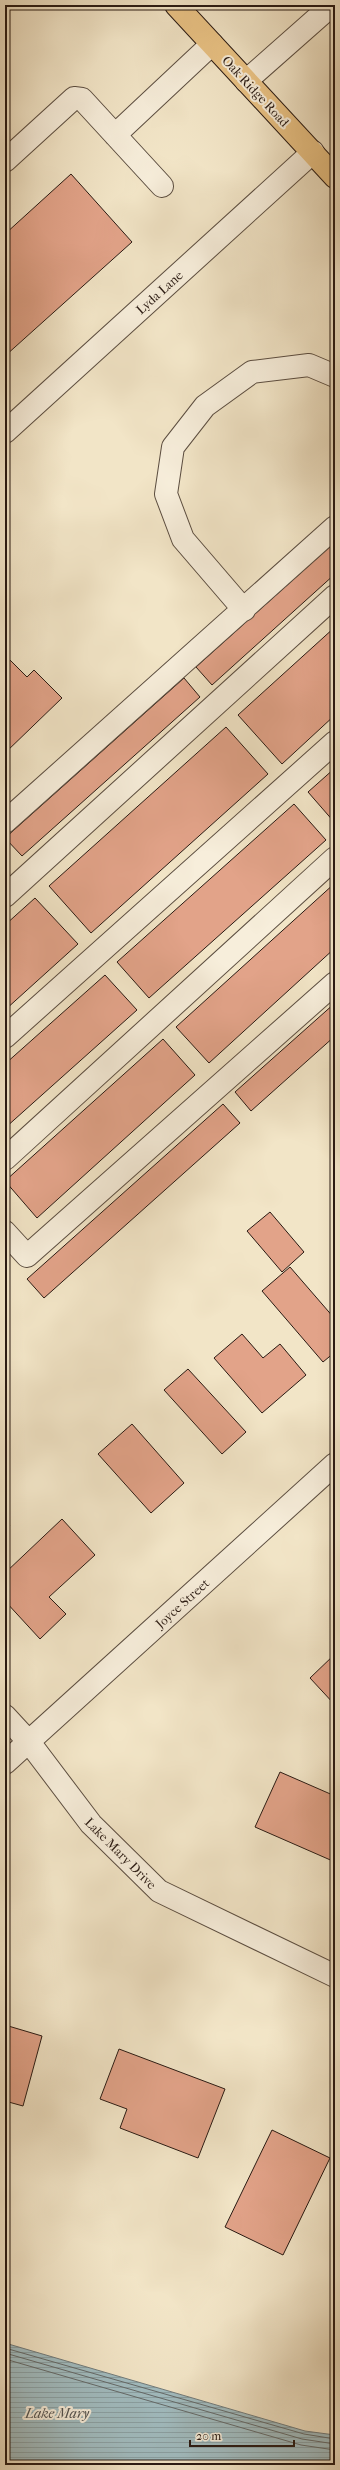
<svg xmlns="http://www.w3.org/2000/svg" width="340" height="2470" viewBox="0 0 340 2470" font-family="'IM FELL French Canon',serif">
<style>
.water{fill:url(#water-rules);stroke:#717b7b}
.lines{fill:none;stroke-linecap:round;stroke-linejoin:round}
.shore{stroke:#656b6a;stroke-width:1}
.building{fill:#e2a389;stroke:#291a13}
.minor-casing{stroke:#5b4d40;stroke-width:24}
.major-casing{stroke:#291a13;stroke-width:24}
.minor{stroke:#f7eedb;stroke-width:22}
.major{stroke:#e9c284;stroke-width:22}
.labels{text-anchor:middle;stroke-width:4;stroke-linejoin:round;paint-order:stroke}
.street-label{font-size:13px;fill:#291a13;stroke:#f7eedb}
.water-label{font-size:14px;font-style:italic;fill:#535350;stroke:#f7eedb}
</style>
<defs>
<pattern id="water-rules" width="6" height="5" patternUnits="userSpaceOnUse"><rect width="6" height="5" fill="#a1bcc0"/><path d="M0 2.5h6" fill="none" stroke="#8ba1a4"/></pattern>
</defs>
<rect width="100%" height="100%" fill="#f2e5c7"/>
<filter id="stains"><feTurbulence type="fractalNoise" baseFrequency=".005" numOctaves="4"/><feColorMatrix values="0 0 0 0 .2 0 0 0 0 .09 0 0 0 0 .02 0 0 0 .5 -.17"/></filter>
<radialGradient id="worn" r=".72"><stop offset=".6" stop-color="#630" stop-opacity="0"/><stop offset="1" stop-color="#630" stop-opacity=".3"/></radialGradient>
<!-- water -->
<path class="water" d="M5 2343 305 2431 335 2435V2465H5Z"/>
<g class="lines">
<!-- shore -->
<path class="shore" d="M5 2348 304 2434 335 2439
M5 2353 302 2439 335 2444
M5 2359 301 2445 335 2450"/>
</g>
<!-- building -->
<path class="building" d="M71 174 132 242 5 356V234Z
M335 542V574L212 685 196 667Z
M335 627V715L282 764 238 715Z
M5 655 27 677 34 670 62 698 5 753Z
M184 678 200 697 22 856 5 838Z
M226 727 268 774 91 933 49 886Z
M335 768V823L308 792Z
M294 804 326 840 149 998 117 962Z
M5 863 9 867 5 871Z
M335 883V948L209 1063 176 1027Z
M35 898 78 944 5 1010V925Z
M105 975 137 1010 5 1128V1064Z
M335 1003V1036L251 1111 235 1092Z
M163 1039 195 1075 37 1218 5 1181Z
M223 1104 240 1123 44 1298 27 1279Z
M270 1212 304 1252 282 1272 247 1231Z
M290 1267 335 1319V1352L323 1362 262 1291Z
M242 1334 263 1358 280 1344 306 1375 262 1413 214 1358Z
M188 1369 246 1432 222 1454 164 1390Z
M132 1424 184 1483 151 1513 98 1454Z
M62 1519 95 1555 49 1597 66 1614 40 1639 5 1601V1573Z
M5 1520 10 1526 5 1530Z
M335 1654V1705L310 1678Z
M280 1772 335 1796V1862L255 1827Z
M5 2025 42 2036 23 2106 5 2101Z
M119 2049 225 2089 198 2158 120 2128 127 2109 100 2099Z
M272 2130 330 2158 283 2255 225 2227Z"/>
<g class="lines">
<!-- minor casing -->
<g class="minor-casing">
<path id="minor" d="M246 81 332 5
M115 135 212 44
M5 161 74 98 82 99 162 186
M5 432 313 152
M244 610 183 539 166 494 173 447 205 406 252 372 309 365 335 376
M5 822 335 527
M5 896 335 596
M5 1037 335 742
M5 1159 335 858
M5 1232 27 1256 335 983
M5 1716 29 1742 91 1824 159 1891 335 1976
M5 1763 335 1464"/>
</g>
<!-- major casing -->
<g class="major-casing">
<path id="major" d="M176 5 335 177"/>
</g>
<!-- minor -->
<use href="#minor" class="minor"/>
<!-- major -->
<use href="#major" class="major"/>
</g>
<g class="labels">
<!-- street labels -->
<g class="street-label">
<text transform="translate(256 91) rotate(47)" y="5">Oak Ridge Road</text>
<text transform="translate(159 292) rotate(-42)" y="5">Lyda Lane</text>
<text transform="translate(182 1603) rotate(-42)" y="5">Joyce Street</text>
<text transform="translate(121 1853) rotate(45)" y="5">Lake Mary Drive</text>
</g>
<!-- water labels -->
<g class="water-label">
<text x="57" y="2418">Lake Mary</text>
</g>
</g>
<!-- margin -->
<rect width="340" height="2470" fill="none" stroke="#f2e5c7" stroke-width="20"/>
<rect x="6" y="6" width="328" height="2458" fill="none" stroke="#291a13" stroke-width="2"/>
<rect x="10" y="10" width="320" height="2450" fill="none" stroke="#291a13"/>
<!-- scale -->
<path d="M190 2440v6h104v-6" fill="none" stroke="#291a13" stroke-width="2"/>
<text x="196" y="2440" font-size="12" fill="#291a13" stroke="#f7eedb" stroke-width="3" paint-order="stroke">20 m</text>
<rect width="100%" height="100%" filter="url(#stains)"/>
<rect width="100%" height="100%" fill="url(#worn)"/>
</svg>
